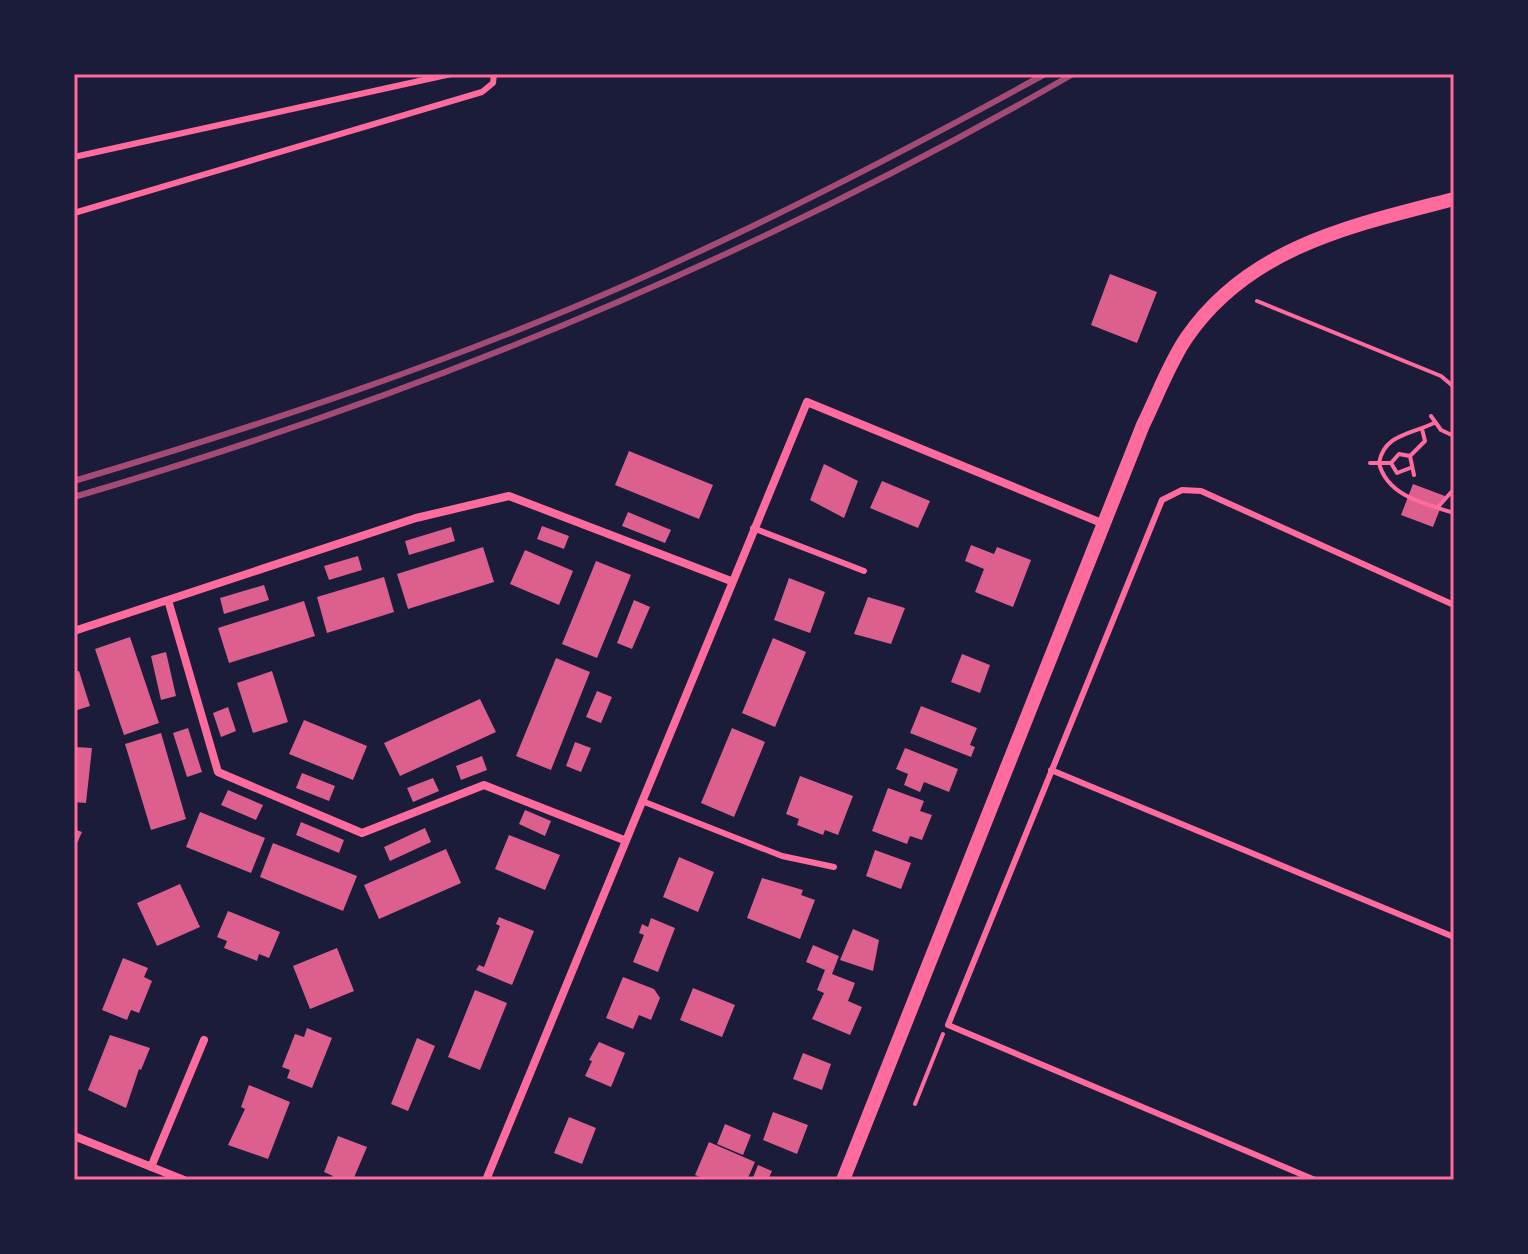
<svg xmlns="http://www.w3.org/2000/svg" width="1528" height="1254" viewBox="0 0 1528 1254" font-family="Barlow,sans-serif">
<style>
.building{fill:#dd5f8e}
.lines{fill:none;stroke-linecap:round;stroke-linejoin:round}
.path{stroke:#ff6b9d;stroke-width:4}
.service{stroke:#ff6b9d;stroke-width:6}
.minor{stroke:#ff6b9d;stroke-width:8}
.tertiary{stroke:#ff6b9d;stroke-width:14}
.rail{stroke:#a44b75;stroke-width:6}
.neatline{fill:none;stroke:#ff6b9d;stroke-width:3}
</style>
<rect width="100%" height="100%" fill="#1b1b3a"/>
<!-- building -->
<path class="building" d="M1110 274 1157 292 1137 343 1091 325Z
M629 451 713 485 699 519 615 485Z
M824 464 858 481 844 518 810 500Z
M882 481 930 501 918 528 870 508Z
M1413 484 1445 496 1433 527 1401 515Z
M628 512 671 530 665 543 622 526Z
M542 526 569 536 564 549 537 539Z
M451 527 455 541 409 555 405 541Z
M971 545 994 554 997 547 1031 560 1013 607 975 592 984 569 965 561Z
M483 547 494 582 408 609 397 574Z
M525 550 573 571 559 605 510 584Z
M358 556 362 570 329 580 324 566Z
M596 561 631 575 597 658 562 644Z
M384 577 394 612 327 633 317 597Z
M789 578 825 592 810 633 774 620Z
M264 585 269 600 224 614 220 598Z
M868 597 905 608 891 644 854 634Z
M634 600 650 607 632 649 617 643Z
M304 601 315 636 229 663 218 628Z
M130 637 159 723 124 735 95 649Z
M773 638 806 652 775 727 742 713Z
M166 652 176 696 161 700 151 656Z
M962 654 990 665 980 693 951 682Z
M556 658 590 672 551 770 516 756Z
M79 671 90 706 74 711V672Z
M272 671 288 722 253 733 237 683Z
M597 691 612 697 601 723 586 717Z
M480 699 496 732 400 776 384 743Z
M921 706 977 728 970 745 975 747 971 757 910 733Z
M228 707 236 731 221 737 213 713Z
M304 720 367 746 353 780 289 754Z
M188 728 202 772 187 777 173 733Z
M732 728 765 742 734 817 701 803Z
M161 733 186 819 151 830 125 744Z
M575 742 591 748 581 772 566 766Z
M74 747 92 748 86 803 74 802Z
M905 748 958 769 949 792 924 782 920 792 904 785 908 774 896 769Z
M482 756 487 770 461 780 456 766Z
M302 773 335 786 329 801 296 788Z
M800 776 853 796 838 835 825 830 823 835 797 825 799 819 786 814Z
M433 778 439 791 413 802 407 788Z
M888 788 924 801 920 811 932 815 922 840 910 836 907 844 872 831Z
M228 790 263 805 256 820 221 805Z
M525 810 551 821 545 836 519 824Z
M200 812 265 838 251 873 186 847Z
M301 822 344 840 339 853 296 835Z
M425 828 431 842 390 861 384 847Z
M74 829 82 832 74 850Z
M509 835 560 855 545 890 495 869Z
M273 843 357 876 343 911 260 877Z
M446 849 461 883 379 919 364 885Z
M875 850 911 863 901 889 866 876Z
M679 857 714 872 698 912 663 897Z
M762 878 803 890 801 895 815 900 800 939 747 918Z
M180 884 200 927 157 946 137 903Z
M228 911 280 932 269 958 259 954 257 961 224 948 227 941 217 937Z
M499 917 534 931 512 985 476 970 479 965 484 967 500 926 496 924Z
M651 918 675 928 658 972 633 962 644 935 639 933 642 924 648 927Z
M853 929 879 940 873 971 840 960Z
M813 945 839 956 832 974 855 983 848 1001 862 1007 850 1035 812 1019 824 993 817 990 825 970 806 962Z
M337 948 354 991 310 1009 293 966Z
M123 958 148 968 144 977 152 981 139 1013 131 1010 127 1020 102 1010Z
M623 977 654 989 660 998 651 1020 639 1015 633 1029 606 1018Z
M693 988 735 1005 722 1037 680 1020Z
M475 990 507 1003 480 1070 448 1057Z
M307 1028 332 1038 312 1088 287 1078 290 1070 282 1067 295 1034 304 1037Z
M110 1035 150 1048 141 1070 139 1069 126 1108 88 1090Z
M417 1038 435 1046 408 1111 391 1104Z
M599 1042 625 1053 611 1087 585 1076 592 1061 589 1060Z
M803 1053 831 1064 822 1090 793 1079Z
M249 1085 290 1102 268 1159 228 1145 245 1109 241 1107Z
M773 1112 808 1125 797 1154 763 1140Z
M569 1117 596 1128 582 1164 554 1153Z
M725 1124 751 1135 743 1155 717 1144Z
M338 1136 367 1147 353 1180H331L333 1176 324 1172Z
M709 1142 755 1162 747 1180H707L695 1175Z
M758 1165 772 1171 768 1180H752Z"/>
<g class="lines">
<!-- path -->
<path class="path" d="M1257 301 1441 376 1454 387
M1431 416 1441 430 1454 436
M1434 423C1412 434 1384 434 1379 463 1387 496 1425 504 1454 513
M1410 456 1399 454 1391 463 1397 473 1410 468
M1370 463H1391
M1414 475 1410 456 1425 441 1422 429
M1438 507 1454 489
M915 1104 943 1034"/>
<!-- service -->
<path class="service" d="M74 157 451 74
M74 213 482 92 493 83 494 74
M753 528 864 571
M1051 770 1454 937
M642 801 782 856 834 867
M1315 1180 948 1025 1162 500 1182 490 1201 491 1454 605"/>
<!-- minor -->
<path class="minor" d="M168 600 218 772 362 833 484 785 624 840
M74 631 416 518 509 496 731 581
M74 1136 184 1180
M151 1167 204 1040
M486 1180 807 402 1104 524"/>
<!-- tertiary -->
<path class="tertiary" d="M843 1180 1143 425C1157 397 1169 363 1187 337 1250 246 1354 225 1454 199"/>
<!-- rail -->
<path class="rail" d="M74 481C262 425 448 363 628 284 770 221 909 149 1045 74
M74 497C423 395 758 256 1073 74"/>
</g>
<!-- border -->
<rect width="1528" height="1254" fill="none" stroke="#1b1b3a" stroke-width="152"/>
<rect x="76" y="76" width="1376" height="1102" class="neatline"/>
</svg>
